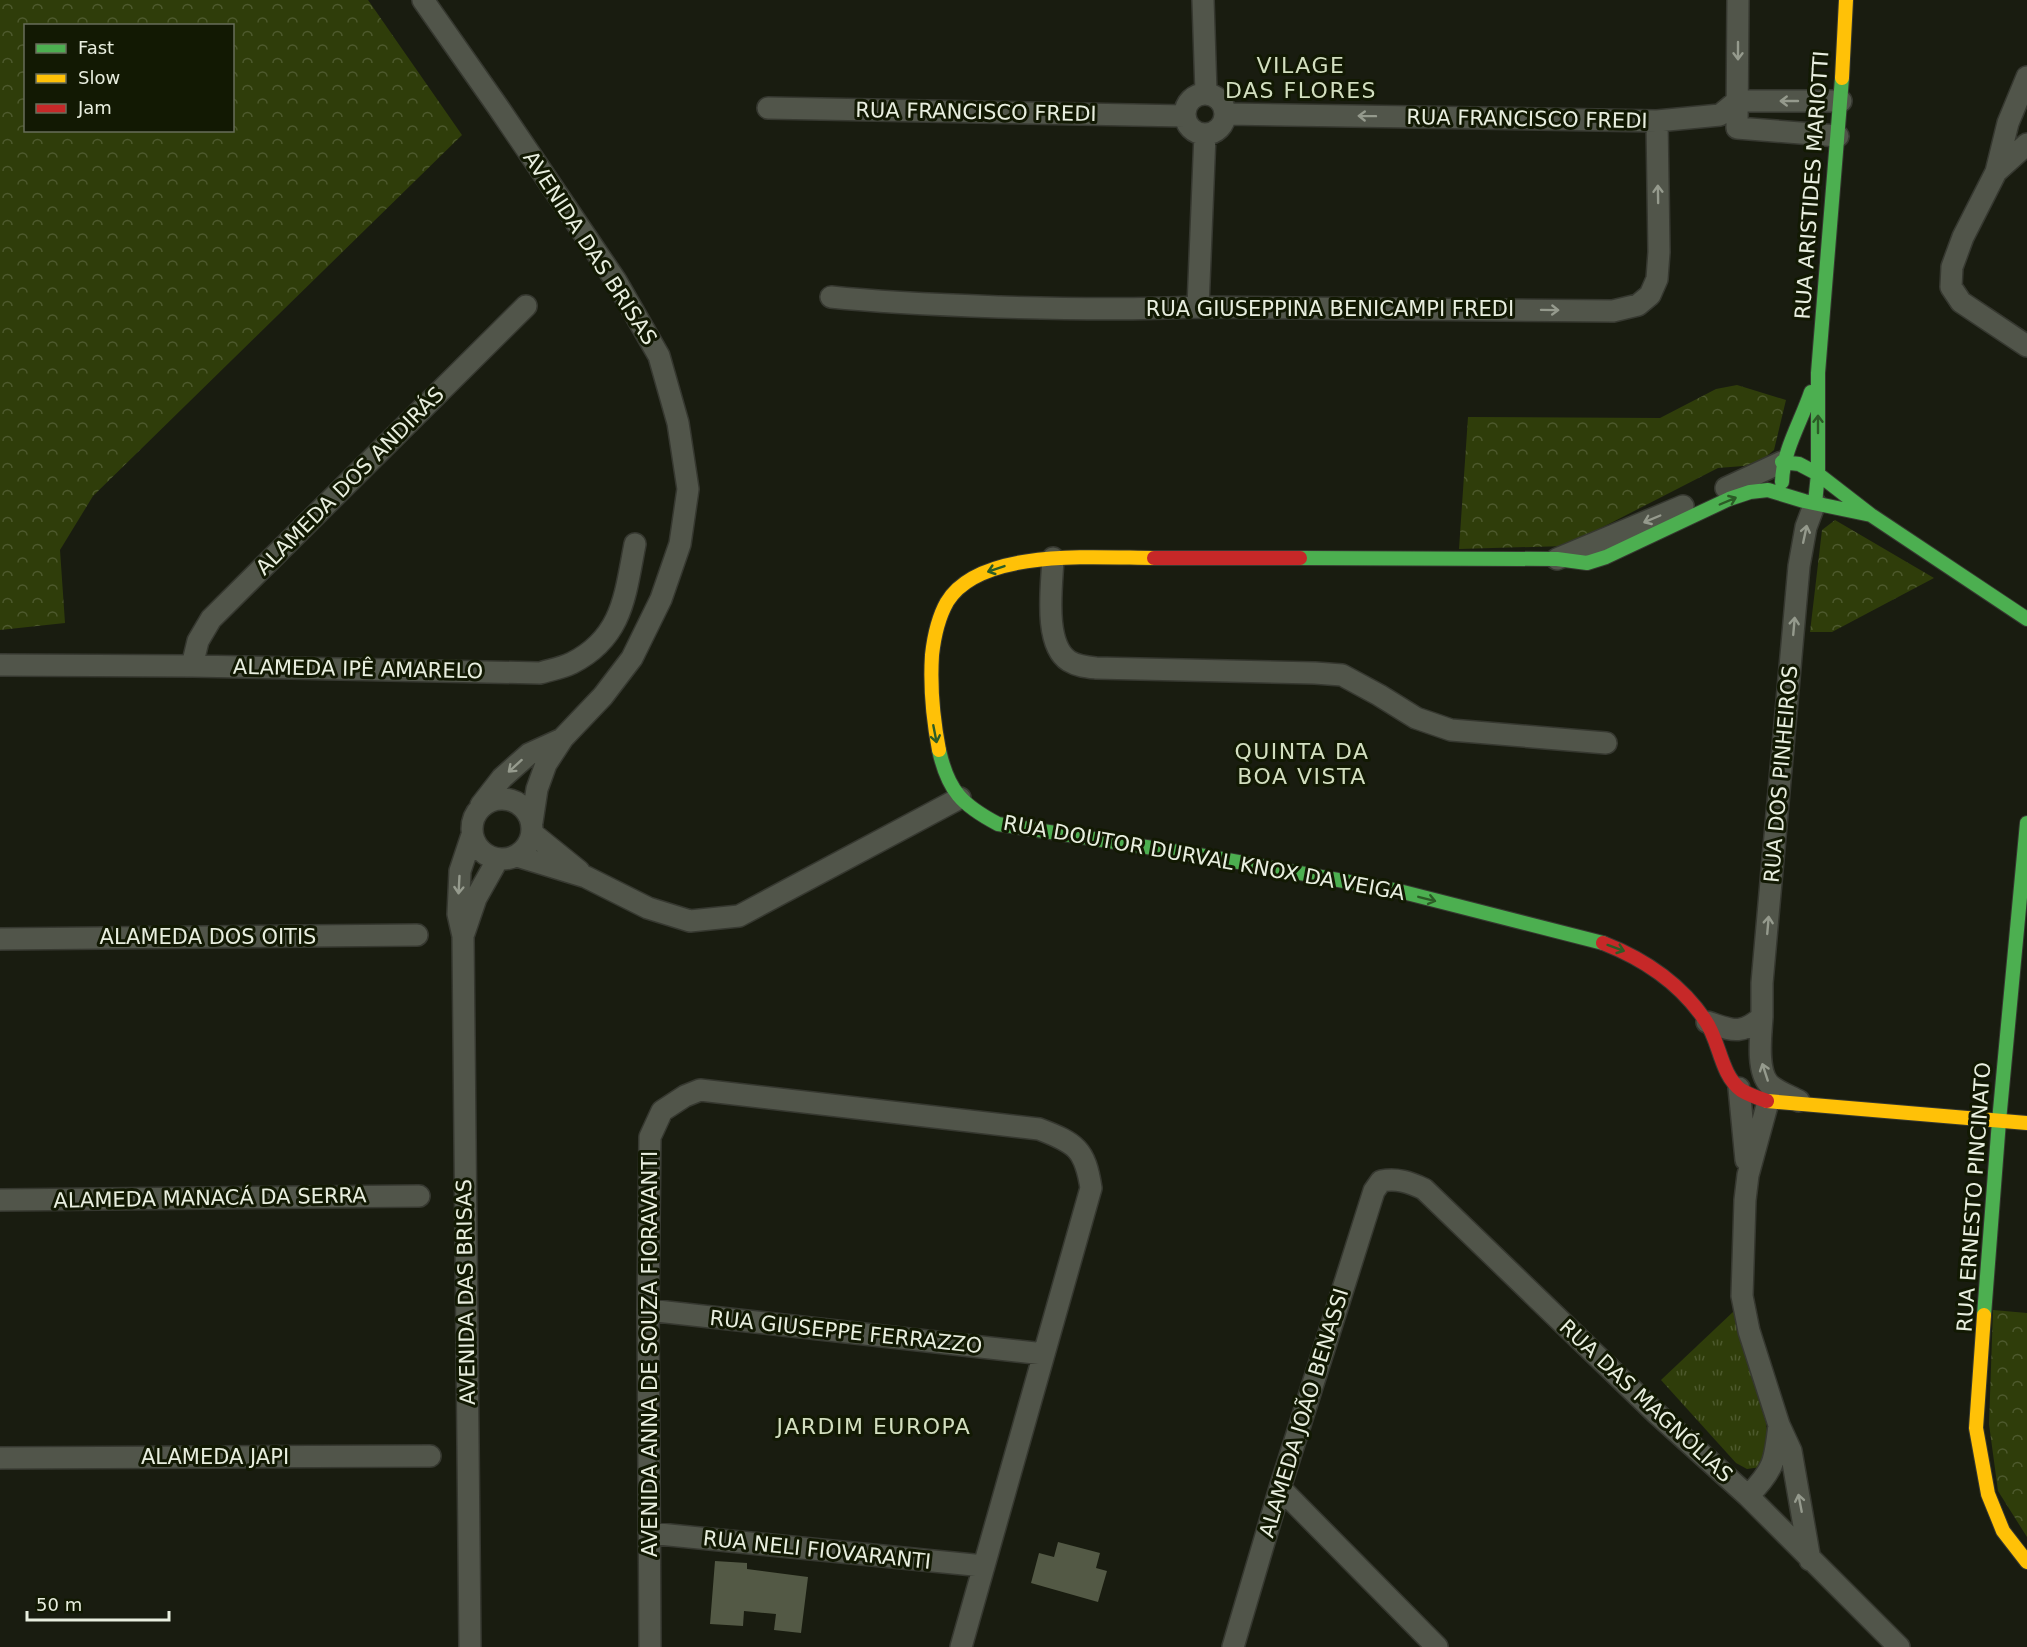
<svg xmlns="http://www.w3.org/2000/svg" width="2027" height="1647" viewBox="0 0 2027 1647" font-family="'DejaVu Sans',sans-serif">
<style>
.forest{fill:url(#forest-crowns);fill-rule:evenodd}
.park{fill:url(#park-tufts)}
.building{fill:#535945}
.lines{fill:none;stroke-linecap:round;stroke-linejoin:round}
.street-casing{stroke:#363830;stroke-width:24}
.fast-casing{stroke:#363830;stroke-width:16}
.slow-casing{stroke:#363830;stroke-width:16}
.jam-casing{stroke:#363830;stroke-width:16}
.street{stroke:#51554a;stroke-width:21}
.fast{stroke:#4caf50;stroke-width:14}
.slow{stroke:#ffc107;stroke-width:14}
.jam{stroke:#c62828;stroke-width:14}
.oneway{stroke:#959a8d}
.oneway2{stroke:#2c5c26}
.labels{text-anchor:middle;stroke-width:6;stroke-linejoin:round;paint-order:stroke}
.street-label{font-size:21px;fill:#e8eedf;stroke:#121903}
.neighbourhood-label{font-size:22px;letter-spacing:1.5px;fill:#d3dfc0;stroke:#121903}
</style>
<defs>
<pattern id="forest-crowns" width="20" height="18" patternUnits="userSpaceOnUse" patternTransform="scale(1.5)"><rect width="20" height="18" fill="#2f3d0a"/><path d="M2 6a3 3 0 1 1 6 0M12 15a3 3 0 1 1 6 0" fill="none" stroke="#4d592d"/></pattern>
<pattern id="park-tufts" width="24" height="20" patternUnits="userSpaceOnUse" patternTransform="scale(1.5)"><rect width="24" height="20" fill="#2f3d0a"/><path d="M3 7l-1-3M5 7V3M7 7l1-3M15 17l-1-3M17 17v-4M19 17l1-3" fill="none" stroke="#4d592d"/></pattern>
</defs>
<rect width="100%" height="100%" fill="#191c10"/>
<!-- forest -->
<path class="forest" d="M0 0H368L462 135 93 496 60 550 65 623 0 630ZM26 26H232V130H26Z
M1737 385 1786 400 1774 450 1756 465 1718 468 1566 546 1459 549 1468 417 1660 418 1716 389Z
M1835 520 1934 578 1832 632H1810L1822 530Z
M1993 1310 2027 1313V1537L1998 1491 1989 1424Z"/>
<!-- park -->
<path class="park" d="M1734 1311 1766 1423 1770 1454 1761 1467 1747 1469 1736 1463 1661 1380Z"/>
<!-- building -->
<path class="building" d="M1058 1542 1100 1553 1096 1568 1107 1571 1098 1602 1031 1583 1039 1553 1054 1557Z
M715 1561 747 1563V1569L808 1577 801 1633 774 1630 776 1614 744 1611 743 1626 710 1624Z"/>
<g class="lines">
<!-- street casing -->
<g class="street-casing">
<path id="street" d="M423 0 498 107 616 281 659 356 678 423 688 489 680 544 661 599 632 658 603 696 563 738 546 764 537 789 532 822
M1203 0 1206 93
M2027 77 2008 123 1996 172 1963 237 1952 267 1951 287 1961 302 2027 346
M1185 114a20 20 0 1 1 40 0a20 20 0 1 1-40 0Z
M1737 101H1841
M768 108 1185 116
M1226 114 1657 121 1720 115 1737 101
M1737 128 1738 0
M1737 128 1838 136
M1996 172 2027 144
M831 297C887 303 944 305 1000 307 1066 309 1132 310 1198 307L1613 311 1638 305 1650 295 1657 279 1659 252 1657 121
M1198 307 1205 134
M1726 488 1782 462
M1053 558C1052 585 1043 644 1069 661 1077 666 1087 667 1096 668L1315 673 1342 675 1379 695 1416 718 1451 730 1606 743
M1557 559 1683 506
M0 665 192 666 540 673C550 670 562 668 572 663 623 637 625 595 635 544
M192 666 198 641 211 619 526 306
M472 829a30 30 0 1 1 60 0a30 30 0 1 1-60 0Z
M481 805 502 778 529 754 562 739
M532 833 579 871
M517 856 586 877 648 908 690 921 739 916 960 798
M464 933 476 898 498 859
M0 939 417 935
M1762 1017C1761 1034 1756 1070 1769 1084 1776 1091 1790 1096 1799 1101
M1707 1022C1732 1030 1740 1036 1762 1017V983L1799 566 1806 527 1815 503
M1739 1088 1746 1160
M1768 1102 1748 1175 1745 1200 1742 1296 1749 1331 1779 1425 1791 1451 1810 1560
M0 1200 419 1196
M648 1310 1044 1354
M0 1458 430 1456
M1280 1488 1437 1647
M1748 1496C1774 1470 1775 1461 1779 1425
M649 1533 984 1566
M470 1647 463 936 458 914 460 871 472 835
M650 1647 648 1310 650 1137 662 1111 685 1096 700 1090 1039 1129C1076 1143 1085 1149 1091 1188L961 1647
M1233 1647 1280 1488 1374 1191 1381 1181C1397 1178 1409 1182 1424 1189L1656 1413 1748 1496 1899 1647"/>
</g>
<!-- fast casing -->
<g class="fast-casing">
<path id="fast" d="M1782 462 1799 464 1818 474 1871 515 2027 619
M1782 482C1783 450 1801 422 1811 392
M1815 503 1818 474V373L1842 78
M1300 558 1557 559 1587 563 1606 557 1729 499 1750 492 1768 490 1804 501 1871 515
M939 750C948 791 962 805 998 824L1211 857 1399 891 1603 943
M1984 1315 1999 1121 2027 823"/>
</g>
<!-- slow casing -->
<g class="slow-casing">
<path id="slow" d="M1842 78 1846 0
M939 750C933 719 930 687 932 655 934 637 938 618 947 602 980 547 1099 558 1154 558
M1767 1101 2027 1123
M1984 1315 1976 1428 1988 1494 2003 1531 2027 1562"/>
</g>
<!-- jam casing -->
<g class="jam-casing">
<path id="jam" d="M1154 558H1300
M1603 943C1644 959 1680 983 1705 1020 1720 1041 1720 1074 1741 1090 1749 1095 1758 1098 1767 1101"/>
</g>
<!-- street -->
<use href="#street" class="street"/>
<!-- fast -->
<use href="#fast" class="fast"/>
<!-- slow -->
<use href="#slow" class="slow"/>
<!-- jam -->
<use href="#jam" class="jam"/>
</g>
<!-- one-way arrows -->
<defs><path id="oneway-shaft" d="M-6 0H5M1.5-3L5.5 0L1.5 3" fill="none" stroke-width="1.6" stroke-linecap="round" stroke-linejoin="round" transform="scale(1.5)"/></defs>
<g class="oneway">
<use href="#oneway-shaft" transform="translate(1738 51) rotate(90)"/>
<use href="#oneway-shaft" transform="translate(1789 101) rotate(180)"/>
<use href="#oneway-shaft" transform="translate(1367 116) rotate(-179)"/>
<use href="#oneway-shaft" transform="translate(1658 194) rotate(-91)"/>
<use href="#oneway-shaft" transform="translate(1550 310) rotate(1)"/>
<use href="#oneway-shaft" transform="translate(1652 519) rotate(157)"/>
<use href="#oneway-shaft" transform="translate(1805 534) rotate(-78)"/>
<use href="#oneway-shaft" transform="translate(1794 626) rotate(-85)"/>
<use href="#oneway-shaft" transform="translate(515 766) rotate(138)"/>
<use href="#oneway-shaft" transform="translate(459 885) rotate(93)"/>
<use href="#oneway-shaft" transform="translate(1768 925) rotate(-85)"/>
<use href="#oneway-shaft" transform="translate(1765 1072) rotate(-108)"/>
<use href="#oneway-shaft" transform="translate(1800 1503) rotate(-101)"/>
</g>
<g class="oneway2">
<use href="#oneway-shaft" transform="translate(1818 424) rotate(-90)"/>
<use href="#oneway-shaft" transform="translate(1728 501) rotate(-23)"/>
<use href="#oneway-shaft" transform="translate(996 569) rotate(161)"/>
<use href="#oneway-shaft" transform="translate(935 734) rotate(79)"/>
<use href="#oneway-shaft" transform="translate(1427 899) rotate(14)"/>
<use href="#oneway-shaft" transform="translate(1616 948) rotate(20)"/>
</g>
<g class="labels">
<!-- street labels -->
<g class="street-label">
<text transform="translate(976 112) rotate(1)" y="7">RUA FRANCISCO FREDI</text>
<text transform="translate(1527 119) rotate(1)" y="7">RUA FRANCISCO FREDI</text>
<text transform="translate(1812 185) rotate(-86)" y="7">RUA ARISTIDES MARIOTTI</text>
<text transform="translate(590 248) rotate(57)" y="7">AVENIDA DAS BRISAS</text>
<text x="1330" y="316">RUA GIUSEPPINA BENICAMPI FREDI</text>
<text transform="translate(350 481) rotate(-45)" y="7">ALAMEDA DOS ANDIRÁS</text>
<text transform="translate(358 669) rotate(1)" y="7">ALAMEDA IPÊ AMARELO</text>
<text transform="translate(1781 774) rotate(-85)" y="7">RUA DOS PINHEIROS</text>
<text transform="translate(1204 858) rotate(10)" y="7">RUA DOUTOR DURVAL KNOX DA VEIGA</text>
<text x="208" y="944">ALAMEDA DOS OITIS</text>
<text transform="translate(1974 1197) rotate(-86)" y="7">RUA ERNESTO PINCINATO</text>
<text transform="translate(210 1198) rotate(-1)" y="7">ALAMEDA MANACÁ DA SERRA</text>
<text transform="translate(466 1292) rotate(-91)" y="7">AVENIDA DAS BRISAS</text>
<text transform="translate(846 1332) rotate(6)" y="7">RUA GIUSEPPE FERRAZZO</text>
<text transform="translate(650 1354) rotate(-90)" y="7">AVENIDA ANNA DE SOUZA FIORAVANTI</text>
<text transform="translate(1646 1401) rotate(43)" y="7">RUA DAS MAGNÓLIAS</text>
<text transform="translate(1304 1413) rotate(-73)" y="7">ALAMEDA JOÃO BENASSI</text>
<text x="215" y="1464">ALAMEDA JAPI</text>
<text transform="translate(817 1550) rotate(6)" y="7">RUA NELI FIOVARANTI</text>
</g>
<!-- neighbourhood labels -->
<g class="neighbourhood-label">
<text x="1301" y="73">VILAGE<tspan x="1301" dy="25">DAS FLORES</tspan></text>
<text x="1302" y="759">QUINTA DA<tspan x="1302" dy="25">BOA VISTA</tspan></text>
<text x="874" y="1434">JARDIM EUROPA</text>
</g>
</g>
<!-- legend -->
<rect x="24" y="24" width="210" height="108" fill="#121903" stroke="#686e5b" stroke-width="1.5"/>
<rect x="36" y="44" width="30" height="9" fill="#4caf50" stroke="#686e5b" stroke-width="1.5"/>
<text x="78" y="54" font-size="18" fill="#e8eedf">Fast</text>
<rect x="36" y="74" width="30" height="9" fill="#ffc107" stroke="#686e5b" stroke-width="1.5"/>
<text x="78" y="84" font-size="18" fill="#e8eedf">Slow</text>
<rect x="36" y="104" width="30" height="9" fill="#c62828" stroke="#686e5b" stroke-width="1.5"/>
<text x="78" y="114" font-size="18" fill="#e8eedf">Jam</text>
<!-- scale -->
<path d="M27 1611v9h142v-9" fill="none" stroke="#e8eedf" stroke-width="3"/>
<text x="36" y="1611" font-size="18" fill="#e8eedf" stroke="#121903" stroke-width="4.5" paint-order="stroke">50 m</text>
</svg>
